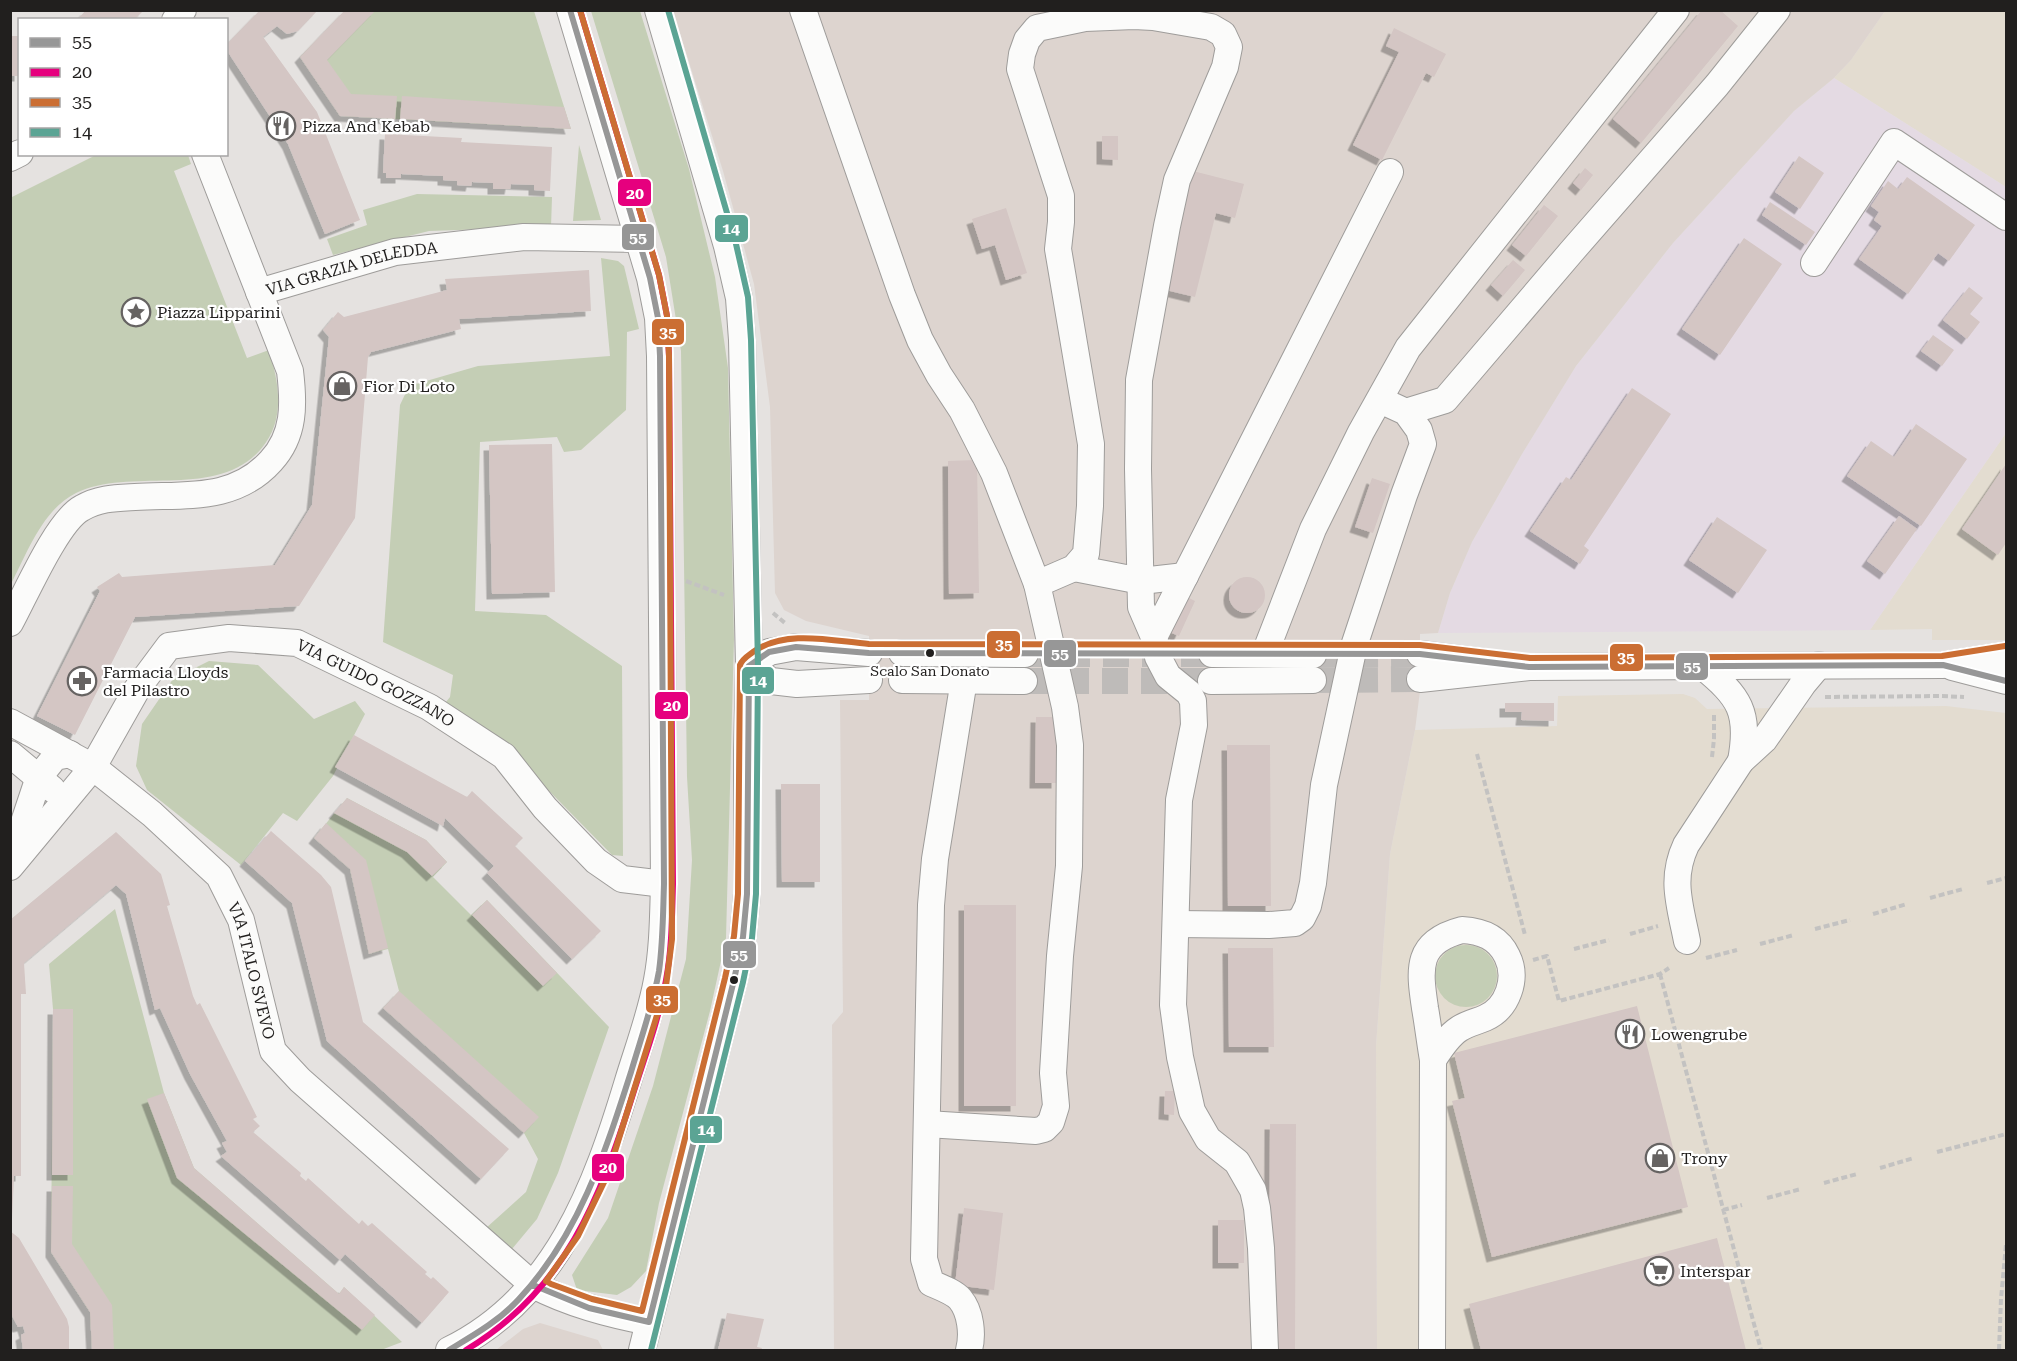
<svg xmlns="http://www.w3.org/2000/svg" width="2017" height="1361" viewBox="0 0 2017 1361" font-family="'Roboto Serif',serif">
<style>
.commercial{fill:#e3dcd0}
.industrial{fill:#e4dae3}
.built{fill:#ddd4cf}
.green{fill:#c4ceb5}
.building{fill:#d4c6c4;filter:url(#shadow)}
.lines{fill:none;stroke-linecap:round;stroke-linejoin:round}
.minor-tunnel{stroke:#bebbb9;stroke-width:26;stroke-dasharray:26 13;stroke-linecap:butt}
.minor-casing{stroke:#9e9c9a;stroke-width:28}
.path{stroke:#c3c2c1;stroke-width:4;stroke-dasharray:6 3;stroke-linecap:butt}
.minor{stroke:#fbfbfa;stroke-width:26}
.bus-1-casing{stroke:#fff;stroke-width:10}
.bus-2-casing{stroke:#fff;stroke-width:10}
.bus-3-casing{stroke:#fff;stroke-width:10}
.bus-4-casing{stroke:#fff;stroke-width:10}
.bus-1{stroke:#979797;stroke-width:6}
.bus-2{stroke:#e6007e;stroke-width:6}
.bus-3{stroke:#cb6e33;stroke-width:6}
.bus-4{stroke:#5ba494;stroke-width:6}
.bus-dot{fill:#211f1e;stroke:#fff;stroke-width:2}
.labels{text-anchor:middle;stroke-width:4.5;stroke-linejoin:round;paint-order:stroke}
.bus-label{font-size:14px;fill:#211f1e;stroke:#fff}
.poi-label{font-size:16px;fill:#211f1e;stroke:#fff;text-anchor:start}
.street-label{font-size:16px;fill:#211f1e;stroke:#fff}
.line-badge{stroke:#fff;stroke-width:2}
.badge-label{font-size:16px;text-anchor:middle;font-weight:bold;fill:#fff}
</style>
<defs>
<filter id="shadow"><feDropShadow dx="-5.5" dy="5.5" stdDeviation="0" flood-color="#0004"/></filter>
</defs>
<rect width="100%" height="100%" fill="#e5e2e0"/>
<!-- commercial -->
<path class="commercial" d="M1885 11H2006V187L1834 78 1851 60Z
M2006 433V640H1932V629L1870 630Z
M1683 694 1695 698 1707 709 1946 706 2006 713V1350H1377L1376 1046 1390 854 1415 730 1557 726 1558 696Z"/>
<!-- industrial -->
<path class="industrial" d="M1834 78 2006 187V433L1870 630 1438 633 1450 593 1472 542 1522 454 1576 366 1673 243 1794 111Z"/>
<!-- built -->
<path class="built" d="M673 11H1885L1851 60 1834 78 1794 111 1673 243 1576 366 1522 454 1472 542 1450 593 1438 633 1420 634V691L1415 730 1390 854 1376 1046 1377 1350H834L832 1025 843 1012 840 700H869V636L806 621 784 610 775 593 770 407 754 284 723 171Z
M540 1323 598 1340 603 1350H496L523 1329Z"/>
<!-- green -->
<path class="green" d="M345 11H534L571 129 340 116 300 57Z
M591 11H640L689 169 715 277 728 368 734 639 726 938 710 1011 659 1203 646 1271 631 1287 617 1295 577 1290 572 1275 608 1218 653 1086 686 959 692 860 687 777 681 351 666 257Z
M579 145 601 220 573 221Z
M96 155H188L191 164 174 171 247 358 269 350C279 383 286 420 261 449 216 501 132 466 76 493 43 509 27 553 11 584L10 198Z
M417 194 552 197 551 227 429 231 333 255 327 239 367 225 363 210Z
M601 258 618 261 624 266 639 329 627 332 626 410 581 450 564 452 557 437 480 442 475 611 546 615 622 666 623 856 612 855 509 750 441 708 450 697 453 675 383 642 400 405 409 386 478 366 610 356Z
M209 661 258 665 314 719 355 701 365 714 333 776 297 821 283 813 241 865 147 790 136 766 142 724 173 679Z
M347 798 426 840 447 862 433 877 471 915 487 900 609 1027 558 1173 537 1219 512 1249 486 1228 526 1192 538 1159 524 1133 383 1008 399 991 388 949 369 954 350 869 314 838Z
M115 909 164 1093 194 1168 339 1294 344 1287 402 1342 381 1350H92L90 1312 51 1252 53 1009 49 964Z
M1435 976a31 31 0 1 1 62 0a31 31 0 1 1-62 0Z"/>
<!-- building -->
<path class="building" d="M86 10H144L134 20H77Z
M260 10H318L298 31 287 34 277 26 263 37 317 112 360 220 325 234 288 144 226 49V45Z
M345 10H376L327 60 351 94 397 96 395 119 340 116 300 57Z
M1702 10H1720L1738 26 1641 143 1613 119Z
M1394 28 1446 54 1434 77 1426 73 1382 160 1353 145 1399 52 1386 46Z
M10 36H20V76H10Z
M402 96 564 107 571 129 400 119Z
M385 134 462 138 461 142 552 147 550 191 534 190V185L511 184 510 189H493V183L472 182 471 186 457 185V181L443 180V176L401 174V178H386V173H383Z
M1102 136H1118V160L1102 159Z
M1799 156 1824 173 1800 209 1775 192Z
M1585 168 1593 175 1581 190 1573 183Z
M1185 169 1244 184 1235 218 1216 213 1195 297 1162 289Z
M1907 177 1975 225 1949 261 1938 253 1908 294 1859 259 1882 226 1874 220 1879 212 1871 206 1888 181 1898 189Z
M1770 202 1815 232 1806 245 1762 215Z
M1544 205 1558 216 1526 256 1512 245Z
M1006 208 1027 273 1006 280 995 245 982 249 972 219Z
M1744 238 1782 264 1720 355 1682 329Z
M1513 260 1525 270 1503 296 1491 285Z
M589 270 591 311 459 319 461 329 371 352 368 357 355 518 299 606 135 617 75 735 37 716 100 591 97 587 119 573 122 577 275 565 312 505 329 337 323 330 338 312 344 317 447 290 445 279Z
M1969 287 1983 298 1970 314 1980 322 1967 339 1943 320Z
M1933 335 1954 350 1942 366 1921 351Z
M1632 388 1671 414 1584 546 1589 550 1580 564 1530 531 1566 477 1571 480Z
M1916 424 1967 459 1921 526 1847 476 1871 441 1894 457Z
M552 444 555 592 492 594 489 445Z
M977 460 979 593 949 594 948 461Z
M2006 464V543L1998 555 1962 529Z
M1372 478 1390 484 1373 533 1355 527Z
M1899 516 1917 529 1885 574 1867 561Z
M1717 517 1767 550 1738 593 1689 560Z
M1229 595a18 18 0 1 1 36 0a18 18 0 1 1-36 0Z
M1179 593 1195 601 1179 636 1162 629Z
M1505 703H1554V721L1521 720 1522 712H1505Z
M1036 717H1057V783H1035Z
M354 735 467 797 472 791 523 838 515 846 601 931 572 959 487 873 494 866 445 818 443 826 335 767Z
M1227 745H1270L1271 906H1228Z
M781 784H820V882H782Z
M347 798 426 840 447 862 432 876 407 852 334 813Z
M326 823 366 860 388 948 369 954 350 869 314 838Z
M271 831 321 875 331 887 363 1022 509 1149 481 1179 327 1041 292 903 245 861Z
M116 832 161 874 170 905 167 906 193 996 197 1005 200 1003 257 1117 253 1119 260 1126 253 1132 301 1173 300 1176 306 1181 308 1178 359 1224 362 1220 368 1226 372 1223 427 1272 425 1274 431 1279 433 1277 449 1292 422 1323 345 1254 340 1260 221 1156 227 1152 222 1143 227 1141 190 1074 160 1008 155 1010 126 894 116 885 24 963 26 994H21V1176H14L12 1219H10V920Z
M487 900 557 973 543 986 472 915Z
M964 905H1016V1106H964Z
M1228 948H1273L1274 1047H1229Z
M399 991 539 1117 524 1133 383 1008Z
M1637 1006 1688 1207 1492 1257 1452 1101 1465 1098 1454 1053Z
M53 1009H73V1175H52Z
M1165 1091H1175L1174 1115 1164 1114Z
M164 1093 194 1168 339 1294 344 1287 375 1315 362 1330 177 1178 147 1099Z
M1270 1124H1296L1295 1350H1269Z
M52 1186H73L72 1244 112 1305 114 1350H92L90 1312 51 1252Z
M964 1208 1003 1213 994 1290 955 1285Z
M1218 1220H1244V1263H1218Z
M10 1231 19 1238 67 1319 69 1327V1350H23L21 1335 25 1333 23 1326 18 1327 10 1312Z
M1717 1238 1746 1350H1481L1469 1304Z
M727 1313 764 1319 757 1347 762 1348 761 1350H718Z"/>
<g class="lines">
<!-- minor-tunnel -->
<path class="minor-tunnel" d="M1025 654H1212
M1313 655 1420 654
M1313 680 1420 679
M1024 681H1211"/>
<!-- minor casing -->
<g class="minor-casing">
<g id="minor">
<path d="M803 10 902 295 920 340 939 375 962 410 994 473 1037 584 1065 707 1070 745 1069 866 1060 956 1053 1073 1056 1106 1051 1122 1044 1129 1036 1131 927 1124"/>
<path d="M175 20 183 10"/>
<path d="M10 158 20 153"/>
<path d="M1814 263 1894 142 2006 217"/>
<path id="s1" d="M259 292 395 252 524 237 639 239"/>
<path d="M1406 412 1445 400 1572 251 1717 85 1777 10"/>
<path d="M1074 568 1141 581 1185 576"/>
<path d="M1037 584 1074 568 1086 554 1090 506 1091 444 1058 249 1061 222V196L1020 69 1022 54 1027 40 1037 28 1085 18 1134 16 1153 17 1211 27 1223 34 1229 47 1225 67 1177 180 1167 226 1139 380 1138 469 1141 607 1154 637 1158 657 1168 676 1189 693 1193 701 1194 725 1179 800 1173 1005 1180 1057 1192 1111 1208 1139 1237 1162 1253 1190 1257 1208 1261 1248 1265 1350"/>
<path d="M10 623C25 596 57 521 82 508 99 498 116 498 135 497 185 494 234 502 271 461 295 435 294 404 290 371L205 154"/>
<path d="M1154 637 1390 172"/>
<path d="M902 653 1025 654"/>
<path d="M1265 653 1313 529 1361 432 1408 348 1676 10"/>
<path d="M1212 654 1313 655"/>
<path d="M1420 654 1484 662"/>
<path d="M749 666 769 652 796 647 869 653"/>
<path d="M749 666 771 681 797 684 869 680"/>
<path d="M1702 666C1740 697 1750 712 1741 761"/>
<path d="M1952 667 2006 681"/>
<path d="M1420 679 1529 667 1943 665 2006 655"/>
<path d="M902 680 1024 681"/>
<path d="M964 680 935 859 931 905 924 1259 931 1283C940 1287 954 1292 960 1299 971 1312 973 1335 969 1350"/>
<path d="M1211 681 1313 680"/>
<path id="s2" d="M10 722 93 767 152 814 219 876 241 920 273 1051 300 1080 533 1285C570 1304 608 1314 649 1322"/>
<path d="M10 754 52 789"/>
<path d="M10 852 21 831 39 777 55 757 70 754"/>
<path id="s3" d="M10 867 93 767 137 689 169 646 229 638 297 643 429 707 504 756 545 808 596 861 622 879 664 884"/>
<path d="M1176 924 1269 925 1295 923 1302 918 1308 906 1313 883 1324 785 1354 646 1404 495 1423 444 1419 430 1406 412 1380 400"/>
<path d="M1462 930C1481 931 1498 937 1507 956 1518 978 1508 1008 1485 1018 1476 1022 1468 1023 1459 1029 1448 1036 1440 1049 1433 1060 1430 1043 1428 1025 1425 1008 1419 968 1416 942 1462 930Z"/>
<path d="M1687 941C1680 905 1670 879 1686 845L1741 761 1764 740 1803 684 1819 665"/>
<path d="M449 1350C556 1298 596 1187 628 1081 638 1048 651 1014 657 980 663 948 663 916 664 884L660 356 658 318 650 278 570 10"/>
<path d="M642 1350 734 980 743 937 747 894V751L749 666 742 340 739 298 727 246 658 10"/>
<path d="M1432 1350 1433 1060"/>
</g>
</g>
<!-- path -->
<path class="path" d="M686 581 724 595
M773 613 785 623
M1825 697 1942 696 1964 697
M1477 754 1525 935
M1712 757 1714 739V714
M1987 883 2006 878
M1930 898 1963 889
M1873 914 1907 904
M1815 929 1850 920
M1630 934 1658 926
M1760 944 1794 935
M1574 949 1609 940
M1706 958 1737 950
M1533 960 1547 956 1559 1001 1660 974 1669 968
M1660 974 1761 1350
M1937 1152 2006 1134
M1880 1168 1914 1158
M1824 1183 1857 1174
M1767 1198 1801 1189
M1723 1210 1742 1205
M1999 1350 2001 1299 2006 1245"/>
<!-- minor -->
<use href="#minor" class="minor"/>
<!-- bus-1 casing -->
<g class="bus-1-casing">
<path id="bus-1" d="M749 666 769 652 796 647 869 653 1420 654 1529 667 1943 665 2006 681
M533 1285 589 1308 649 1322
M649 1322 734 980 743 937 747 894 749 666
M449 1350C474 1335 499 1321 519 1299 579 1235 605 1153 631 1072 641 1038 653 1005 659 971 663 942 663 913 664 884L660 356 658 318 650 278 570 10"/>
</g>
<!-- bus-2 casing -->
<g class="bus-2-casing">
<path id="bus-2" d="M466 1350C565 1291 600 1199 633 1094 645 1056 659 1019 666 980 672 948 672 916 673 884L669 356 667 316 659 275 580 10"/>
</g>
<!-- bus-3 casing -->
<g class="bus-3-casing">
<path id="bus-3" d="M580 10 659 275 667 316 669 356 672 939 666 986 608 1174 578 1236 546 1281 551 1284 592 1299 642 1311 725 978 734 936 738 894 740 665C743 658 748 656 753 652 786 629 832 641 869 644L1420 645 1530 658 1942 656 2005 646"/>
</g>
<!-- bus-4 casing -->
<g class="bus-4-casing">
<path id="bus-4" d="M651 1350 743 982 752 938 756 894 758 666 751 340 748 297 736 244 668 10"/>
</g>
<!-- bus-1 -->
<use href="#bus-1" class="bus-1"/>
<!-- bus-2 -->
<use href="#bus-2" class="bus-2"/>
<!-- bus-3 -->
<use href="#bus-3" class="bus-3"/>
<!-- bus-4 -->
<use href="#bus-4" class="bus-4"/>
</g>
<!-- icons -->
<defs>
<g id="restaurant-ring" transform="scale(1.5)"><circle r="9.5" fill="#fff" stroke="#666362" stroke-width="1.5"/><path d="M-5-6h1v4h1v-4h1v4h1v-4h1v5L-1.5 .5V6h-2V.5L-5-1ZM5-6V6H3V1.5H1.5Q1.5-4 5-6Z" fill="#666362"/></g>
<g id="sight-ring" transform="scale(1.5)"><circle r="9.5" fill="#fff" stroke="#666362" stroke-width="1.5"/><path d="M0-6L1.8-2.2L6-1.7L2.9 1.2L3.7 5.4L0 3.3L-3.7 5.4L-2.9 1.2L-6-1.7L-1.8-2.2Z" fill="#666362"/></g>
<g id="shop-ring" transform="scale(1.5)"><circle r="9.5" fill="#fff" stroke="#666362" stroke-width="1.5"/><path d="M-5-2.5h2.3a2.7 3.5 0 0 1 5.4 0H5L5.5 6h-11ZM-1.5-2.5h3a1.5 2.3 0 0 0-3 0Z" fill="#666362"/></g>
<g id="pharmacy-ring" transform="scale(1.5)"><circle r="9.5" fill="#fff" stroke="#666362" stroke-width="1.5"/><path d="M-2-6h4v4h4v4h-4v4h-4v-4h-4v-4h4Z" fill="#666362"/></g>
<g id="supermarket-ring" transform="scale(1.5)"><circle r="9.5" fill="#fff" stroke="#666362" stroke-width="1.5"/><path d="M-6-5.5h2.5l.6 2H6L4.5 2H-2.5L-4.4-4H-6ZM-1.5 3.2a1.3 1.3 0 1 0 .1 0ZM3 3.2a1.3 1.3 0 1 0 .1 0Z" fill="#666362"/></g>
</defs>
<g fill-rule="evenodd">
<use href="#restaurant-ring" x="281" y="126"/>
<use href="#sight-ring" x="136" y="312"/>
<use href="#shop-ring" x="342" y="386"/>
<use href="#pharmacy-ring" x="82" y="681"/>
<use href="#restaurant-ring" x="1630" y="1034"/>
<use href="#shop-ring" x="1660" y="1158"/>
<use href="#supermarket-ring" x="1659" y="1271"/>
</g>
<!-- markers -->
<g class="bus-dot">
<circle cx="930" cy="653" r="5"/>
<circle cx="734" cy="980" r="5"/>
</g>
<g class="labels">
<!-- bus labels -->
<g class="bus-label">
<text x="930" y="676">Scalo San Donato</text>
</g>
<!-- poi labels -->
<g class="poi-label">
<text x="302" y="132">Pizza And Kebab</text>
<text x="157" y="318">Piazza Lipparini</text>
<text x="363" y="392">Fior Di Loto</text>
<text x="103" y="678">Farmacia Lloyds<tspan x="103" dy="18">del Pilastro</tspan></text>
<text x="1651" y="1040">Lowengrube</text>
<text x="1681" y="1164">Trony</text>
<text x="1680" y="1277">Interspar</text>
</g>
<!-- street labels -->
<g class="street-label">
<text dy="6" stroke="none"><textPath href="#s1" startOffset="96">VIA GRAZIA DELEDDA</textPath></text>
<text dy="6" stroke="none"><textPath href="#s3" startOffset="490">VIA GUIDO GOZZANO</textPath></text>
<text dy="6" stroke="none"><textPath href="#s2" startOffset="362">VIA ITALO SVEVO</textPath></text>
</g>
</g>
<g class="line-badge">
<rect x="617" y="178" width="35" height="29" rx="6" fill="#e6007e"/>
<rect x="714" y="214" width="35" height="29" rx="6" fill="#5ba494"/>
<rect x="621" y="223" width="34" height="28" rx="6" fill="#979797"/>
<rect x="651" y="318" width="34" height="28" rx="6" fill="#cb6e33"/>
<rect x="986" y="630" width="35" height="29" rx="6" fill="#cb6e33"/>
<rect x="1043" y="639" width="34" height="29" rx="6" fill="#979797"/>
<rect x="1609" y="643" width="35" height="29" rx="6" fill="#cb6e33"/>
<rect x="1675" y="652" width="34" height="29" rx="6" fill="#979797"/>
<rect x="741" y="666" width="34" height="29" rx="6" fill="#5ba494"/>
<rect x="654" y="691" width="35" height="29" rx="6" fill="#e6007e"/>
<rect x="722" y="940" width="35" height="29" rx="6" fill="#979797"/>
<rect x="645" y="985" width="34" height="29" rx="6" fill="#cb6e33"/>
<rect x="689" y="1115" width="34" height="29" rx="6" fill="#5ba494"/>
<rect x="591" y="1153" width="34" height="29" rx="6" fill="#e6007e"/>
</g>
<g class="badge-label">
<text x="635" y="199">20</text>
<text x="731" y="234">14</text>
<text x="638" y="243">55</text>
<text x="668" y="338">35</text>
<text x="1004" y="650">35</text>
<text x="1060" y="659">55</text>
<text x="1626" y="663">35</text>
<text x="1692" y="672">55</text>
<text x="758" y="686">14</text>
<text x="672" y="711">20</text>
<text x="739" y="960">55</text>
<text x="662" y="1005">35</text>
<text x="706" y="1135">14</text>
<text x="608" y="1173">20</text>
</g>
<!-- border -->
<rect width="2017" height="1361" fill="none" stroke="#211f1e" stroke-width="24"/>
<!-- legend -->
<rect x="18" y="18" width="210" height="138" fill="#ffffff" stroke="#a6a5a5" stroke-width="1.5"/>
<rect x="30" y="38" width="30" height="9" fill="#979797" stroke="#a6a5a5" stroke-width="1.5"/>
<text x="72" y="48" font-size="18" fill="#211f1e">55</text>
<rect x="30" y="68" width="30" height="9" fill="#e6007e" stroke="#a6a5a5" stroke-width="1.5"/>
<text x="72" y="78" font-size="18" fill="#211f1e">20</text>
<rect x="30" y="98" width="30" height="9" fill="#cb6e33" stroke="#a6a5a5" stroke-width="1.5"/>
<text x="72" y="108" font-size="18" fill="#211f1e">35</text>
<rect x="30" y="128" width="30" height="9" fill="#5ba494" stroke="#a6a5a5" stroke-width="1.5"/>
<text x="72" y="138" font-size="18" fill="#211f1e">14</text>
</svg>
